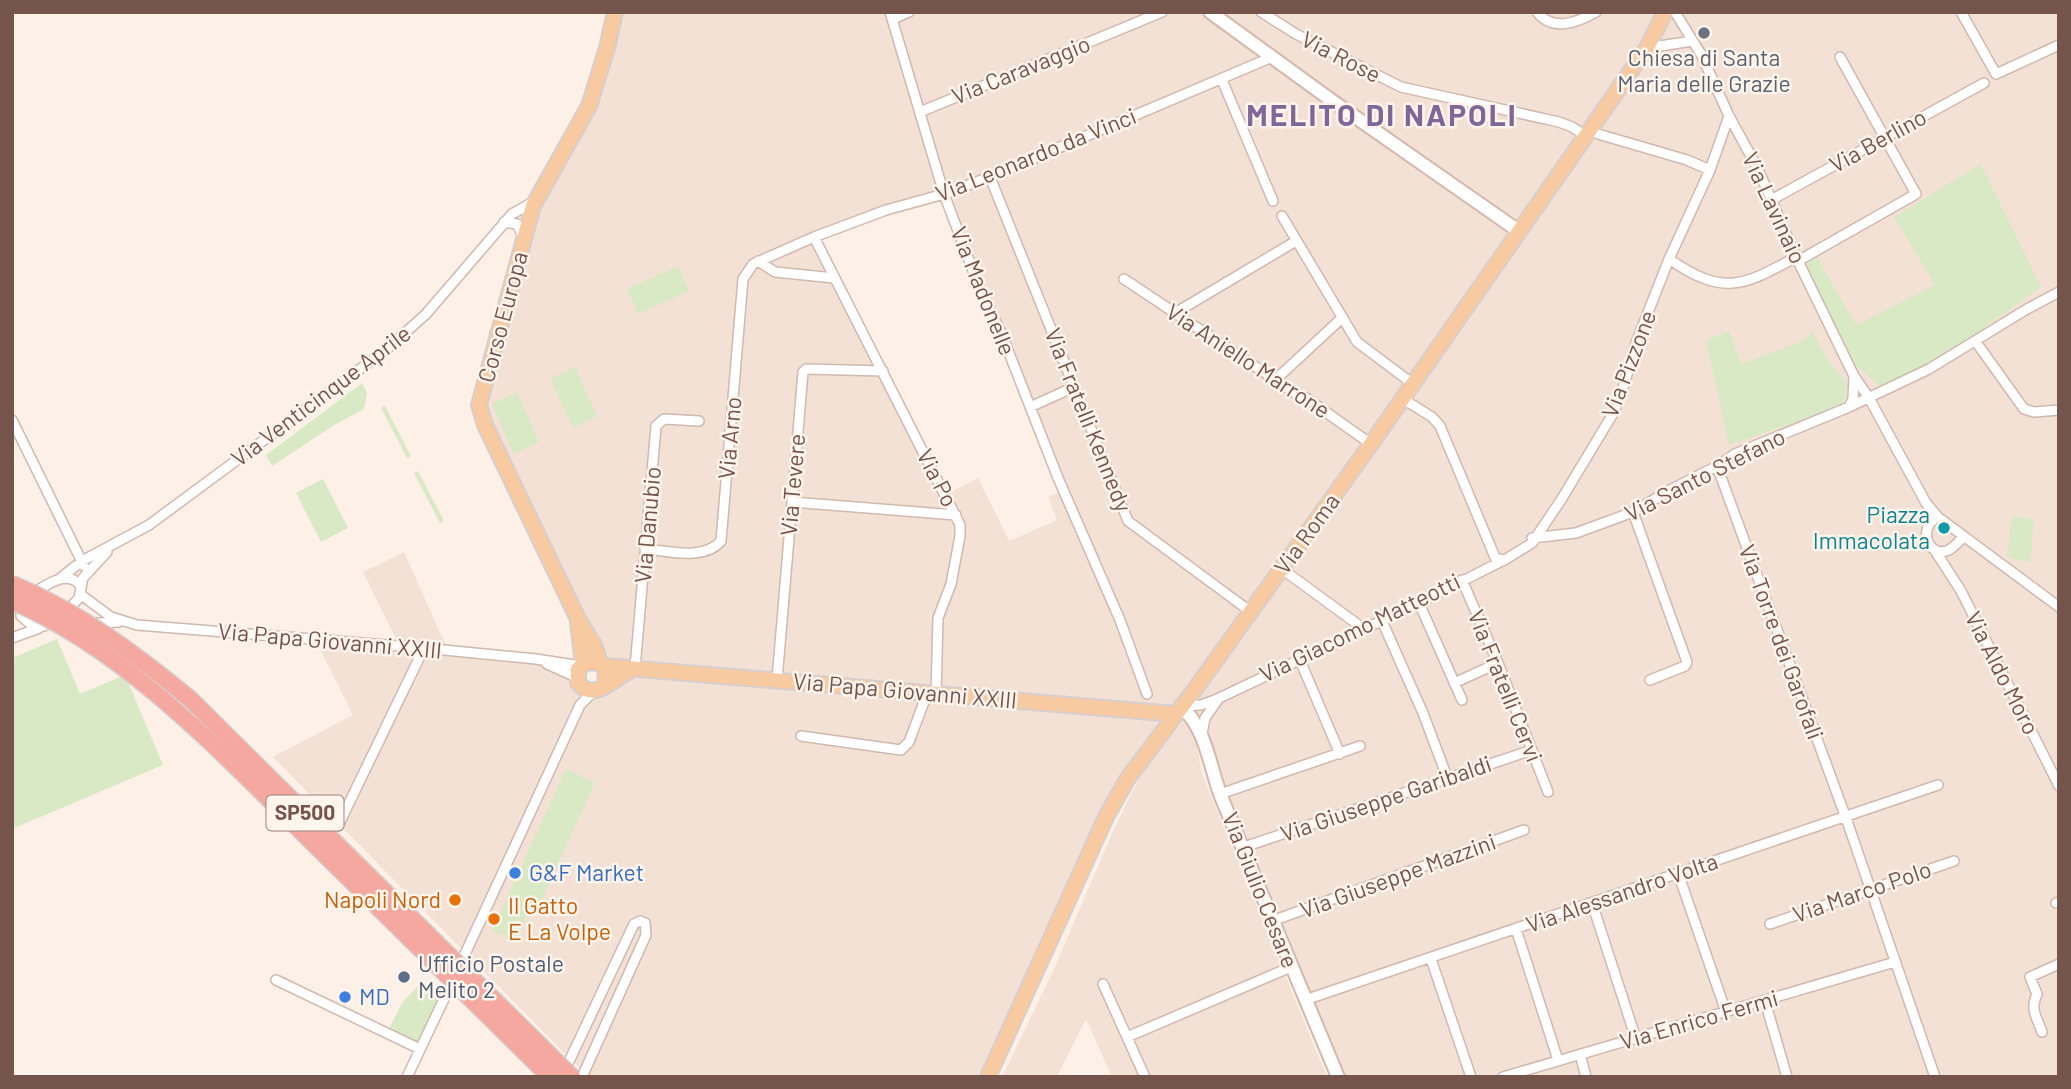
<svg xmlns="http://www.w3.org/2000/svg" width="2071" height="1089" viewBox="0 0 2071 1089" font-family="Barlow,sans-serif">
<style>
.residential{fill:#f3e1d5;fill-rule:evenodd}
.green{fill:#d9e9c5}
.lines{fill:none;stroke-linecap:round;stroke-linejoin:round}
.street-casing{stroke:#cfb9b0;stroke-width:12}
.secondary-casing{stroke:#d2b8ad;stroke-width:16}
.primary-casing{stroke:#d8cfcd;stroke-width:18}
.street{stroke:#fff;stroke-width:9}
.secondary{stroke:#fff;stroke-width:12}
.primary{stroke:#f8caa1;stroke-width:14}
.highway-bridge-casing{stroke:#d8cfcd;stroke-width:19;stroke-linecap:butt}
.highway-bridge{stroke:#f4a89f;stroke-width:16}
.worship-dot{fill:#6b7280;stroke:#fff5ed;stroke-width:2.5}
.culture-dot{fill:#0f9aa8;stroke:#fff5ed;stroke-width:2.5}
.shop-dot{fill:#3f7fe0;stroke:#fff5ed;stroke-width:2.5}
.food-dot{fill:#e8710a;stroke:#fff5ed;stroke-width:2.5}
.service-dot{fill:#5c6f8a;stroke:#fff5ed;stroke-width:2.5}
.labels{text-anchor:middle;stroke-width:5;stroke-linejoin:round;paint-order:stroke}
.shield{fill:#fff5ed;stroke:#9e847c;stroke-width:2}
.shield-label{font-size:21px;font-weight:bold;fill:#75544c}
.street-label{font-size:23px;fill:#75544c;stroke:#fff5ed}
.worship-label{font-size:23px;fill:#5b616d;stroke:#fff5ed}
.culture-label{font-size:23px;fill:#0d838f;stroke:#fff5ed;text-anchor:end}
.shop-label{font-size:23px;fill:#366cbe;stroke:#fff5ed;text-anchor:start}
.food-label{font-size:23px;fill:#c56008;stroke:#fff5ed;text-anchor:end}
.service-label{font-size:23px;fill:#4e5e75;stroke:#fff5ed;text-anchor:start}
.district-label{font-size:30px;font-weight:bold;letter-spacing:2px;fill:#806798;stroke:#fff5ed}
</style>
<rect width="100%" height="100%" fill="#fcf0e7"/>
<!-- residential -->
<path class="residential" d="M620 12H1660L1645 43 1413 377 1174 709 642 660 608 659 490 422 487 403 542 202 597 103 612 55ZM942 201 1060 492 1048 497 1057 520 1009 541 978 478 949 493 821 240 858 224Z
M1669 12H2059V1077H1342L1191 709 1190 701Z
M404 552 446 646 577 659 584 695 638 673 1169 716 1124 777 983 1077H593L575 1064 273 757 353 715 312 633 397 641 363 572Z
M1186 718 1195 729 1201 771 1327 1077H1112L1086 1019 1057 1077H1002L1054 969 1114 829 1143 770Z"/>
<!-- green -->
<path class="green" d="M1981 164 2041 287 1959 346 1881 387 1851 361 1803 263 1817 257 1856 325 1935 285 1894 217Z
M678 266 689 291 638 314 627 289Z
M1729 331 1741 364 1805 340 1812 331C1818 341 1822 352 1829 361 1843 384 1852 371 1843 406L1729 445 1706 340Z
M575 367 597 416 573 428 550 379Z
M362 383 367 393 364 409 334 425 272 466 266 455Z
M517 392 539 442 514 454 492 404Z
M385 406 411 456 407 458 381 408Z
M418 471 444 521 440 523 414 473Z
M323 479 348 528 321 542 296 493Z
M2012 516 2034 519 2030 562 2007 558Z
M57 639 80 694 125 675 163 765 12 829V658Z
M566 769 595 783 540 903 534 900 515 941 492 930Z
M419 985 439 1000 418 1045 388 1031 402 1003Z"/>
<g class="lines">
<!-- street casing -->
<g class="street-casing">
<path id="street" d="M890 12 944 194 978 284 1002 335 1058 478 1120 620 1147 694
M1261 12 1296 34 1401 87 1559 122 1572 127 1586 136
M1537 12C1553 32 1576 23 1596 12
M1675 12 1702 56 1729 116 1758 169 1796 257 1854 376 1869 398 1926 503 1938 517 2059 607
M1961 12 1996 74 2059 45
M893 19 909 12
M1647 48 1692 41
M1222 80 1273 201
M920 112 1162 12
M1598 134 1687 160 1710 170
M990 177 1128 521 1251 612
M1773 199 1984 83
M1282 216 1357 342 1413 384
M504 222 517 224 524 239
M814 237 960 525V536L951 584 938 618 936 695
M1669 259C1723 296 1742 287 1796 257
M758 261 775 272 834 278
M1798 261 1916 194 1840 57
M1124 279 1301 397 1306 398 1371 444
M1175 313 1296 241
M1976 342 2024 409 2034 412 2059 410
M1274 381 1342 318
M1403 399 1432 417 1440 426 1497 562 1500 559
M1030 407 1074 387
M1849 407 1853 399 1854 376
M12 420 84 566
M1717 466 1846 818 1935 1077
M792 502 956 515
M1633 512 1687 662 1685 666 1650 680
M1938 517C1917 527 1928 557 1946 551 1954 549 1958 541 1964 537
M1532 538 1576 533 1633 512 1670 490 1717 466 1735 454 1849 407 1929 369 2027 309 2059 292
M645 549C669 551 704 561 721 541L743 279 753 264 814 237 886 210 944 194 990 177 1272 57
M1934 549 1961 591 2059 786
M1282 569 1364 629
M58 580 82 561 149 525 387 349 426 314 512 214 535 201
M1462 580 1498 663 1548 792
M33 593C47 585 67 569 80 585
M80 594 111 617 137 625 424 648 536 659 581 666
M1419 603 1462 700
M21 605V616L34 627 44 626 54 621
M65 613 79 598 83 578 107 552
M1382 621 1423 713 1447 777
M60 625 119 622
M12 638 39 628
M1299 658 1340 754
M547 664 576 677
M635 668 656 426 664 419 699 421
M777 680 803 372 806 369 883 371
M1454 683 1498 663
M1181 706 1201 705 1215 700 1419 603 1506 559 1532 543 1561 500 1614 412 1623 388 1636 343 1669 259 1710 170 1729 116
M1202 734 1205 718 1217 701
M801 736 901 750 909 742 927 694
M1220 794 1360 746
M338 826 424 648
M1241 848 1532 750
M1678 873 1726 1012
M1592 903 1636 1039
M2056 903 2059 902
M1272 921 1524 830
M1770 924 1954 861
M1516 929 1558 1060
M1431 959 1471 1077
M459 967 580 705 593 692
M276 980 420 1049
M1103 984 1145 1077
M1305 1000 1938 785
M1765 1001 1787 1077
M2042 1032C2036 1015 2030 1010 2037 994L2030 977 2059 964
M1127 1037 1291 967
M1580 1054 1586 1077
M564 1072 634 924 640 921 645 923 646 935 582 1077
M407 1077 453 980
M1503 1077 1895 962"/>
</g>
<!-- secondary casing -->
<g class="secondary-casing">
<path id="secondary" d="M1210 12 1331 100 1520 232
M1181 706C1206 729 1209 763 1220 794L1338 1077"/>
</g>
<!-- primary casing -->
<g class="primary-casing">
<path id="primary" d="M578 623 583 664
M600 663 594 645 578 619 485 425 479 405 533 206 589 106 607 48 615 12
M604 666 1175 714
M605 685 606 670 600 663 587 662 578 669V683C594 703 614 678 631 670
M988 1077 1106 817 1128 778 1193 692 1371 444 1647 48 1665 12"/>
</g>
<!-- street -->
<use href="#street" class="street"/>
<!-- secondary -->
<use href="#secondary" class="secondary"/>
<!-- primary -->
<use href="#primary" class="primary"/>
<!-- highway-bridge casing -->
<g class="highway-bridge-casing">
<path id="highway-bridge" d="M12 584C79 612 134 653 190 699L572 1077
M12 601C127 651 220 751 308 838 389 918 469 997 550 1077"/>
</g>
<!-- highway-bridge -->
<use href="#highway-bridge" class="highway-bridge"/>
</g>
<!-- markers -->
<circle class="worship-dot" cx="1704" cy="33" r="7"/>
<circle class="culture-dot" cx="1944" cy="528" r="7"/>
<g class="shop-dot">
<circle cx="515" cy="873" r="7"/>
<circle cx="345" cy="997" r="7"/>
</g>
<g class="food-dot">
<circle cx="455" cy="900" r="7"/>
<circle cx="494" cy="919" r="7"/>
</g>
<circle class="service-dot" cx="404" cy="977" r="7"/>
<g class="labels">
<!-- shield labels -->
<rect class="shield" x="266.5" y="795.5" width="77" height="35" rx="5"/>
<g class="shield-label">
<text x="305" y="820">SP500</text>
</g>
<!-- street labels -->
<g class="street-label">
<text transform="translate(1341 57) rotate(27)" y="8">Via Rose</text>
<text transform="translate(1021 70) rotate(-22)" y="8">Via Caravaggio</text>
<text transform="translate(1878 141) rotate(-29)" y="8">Via Berlino</text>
<text transform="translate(1036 155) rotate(-22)" y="8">Via Leonardo da Vinci</text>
<text transform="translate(1774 208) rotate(65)" y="8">Via Lavinaio</text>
<text transform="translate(983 291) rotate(68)" y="8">Via Madonelle</text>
<text transform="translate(503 317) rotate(-75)" y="8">Corso Europa</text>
<text transform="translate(1248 361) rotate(33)" y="8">Via Aniello Marrone</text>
<text transform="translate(1629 364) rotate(-69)" y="8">Via Pizzone</text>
<text transform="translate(321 396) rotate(-37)" y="8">Via Venticinque Aprile</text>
<text transform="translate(1088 420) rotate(68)" y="8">Via Fratelli Kennedy</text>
<text transform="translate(730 438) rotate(-85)" y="8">Via Arno</text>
<text transform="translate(1705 475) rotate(-27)" y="8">Via Santo Stefano</text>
<text transform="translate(937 478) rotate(63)" y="8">Via Po</text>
<text transform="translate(793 485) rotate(-85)" y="8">Via Tevere</text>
<text transform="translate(648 525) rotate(-85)" y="8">Via Danubio</text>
<text transform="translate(1307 534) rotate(-54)" y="8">Via Roma</text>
<text transform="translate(1360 628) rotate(-26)" y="8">Via Giacomo Matteotti</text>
<text transform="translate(330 641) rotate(5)" y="8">Via Papa Giovanni XXIII</text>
<text transform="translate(1781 642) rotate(70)" y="8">Via Torre dei Garofali</text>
<text transform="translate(2002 673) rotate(63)" y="8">Via Aldo Moro</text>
<text transform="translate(1505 686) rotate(68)" y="8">Via Fratelli Cervi</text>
<text transform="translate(905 691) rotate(5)" y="8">Via Papa Giovanni XXIII</text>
<text transform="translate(1386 799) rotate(-19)" y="8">Via Giuseppe Garibaldi</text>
<text transform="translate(1398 876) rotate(-20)" y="8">Via Giuseppe Mazzini</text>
<text transform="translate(1260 890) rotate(68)" y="8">Via Giulio Cesare</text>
<text transform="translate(1862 892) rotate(-19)" y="8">Via Marco Polo</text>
<text transform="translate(1622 893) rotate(-19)" y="8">Via Alessandro Volta</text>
<text transform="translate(1699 1020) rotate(-16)" y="8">Via Enrico Fermi</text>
</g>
<!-- worship labels -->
<g class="worship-label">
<text x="1704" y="66">Chiesa di Santa<tspan x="1704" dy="26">Maria delle Grazie</tspan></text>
</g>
<!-- culture labels -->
<g class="culture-label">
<text x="1930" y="523">Piazza<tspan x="1930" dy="26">Immacolata</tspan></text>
</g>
<!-- shop labels -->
<g class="shop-label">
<text x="529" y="881">G&amp;F Market</text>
<text x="359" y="1005">MD</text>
</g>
<!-- food labels -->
<g class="food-label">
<text x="441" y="908">Napoli Nord</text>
<text x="508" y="914" text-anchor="start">Il Gatto<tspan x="508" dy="26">E La Volpe</tspan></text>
</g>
<!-- service labels -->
<g class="service-label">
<text x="418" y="972">Ufficio Postale<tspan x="418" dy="26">Melito 2</tspan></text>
</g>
<!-- district labels -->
<g class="district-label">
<text x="1382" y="126">MELITO DI NAPOLI</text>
</g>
</g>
<!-- border -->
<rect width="2071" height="1089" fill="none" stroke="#75544c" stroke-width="28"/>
</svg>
